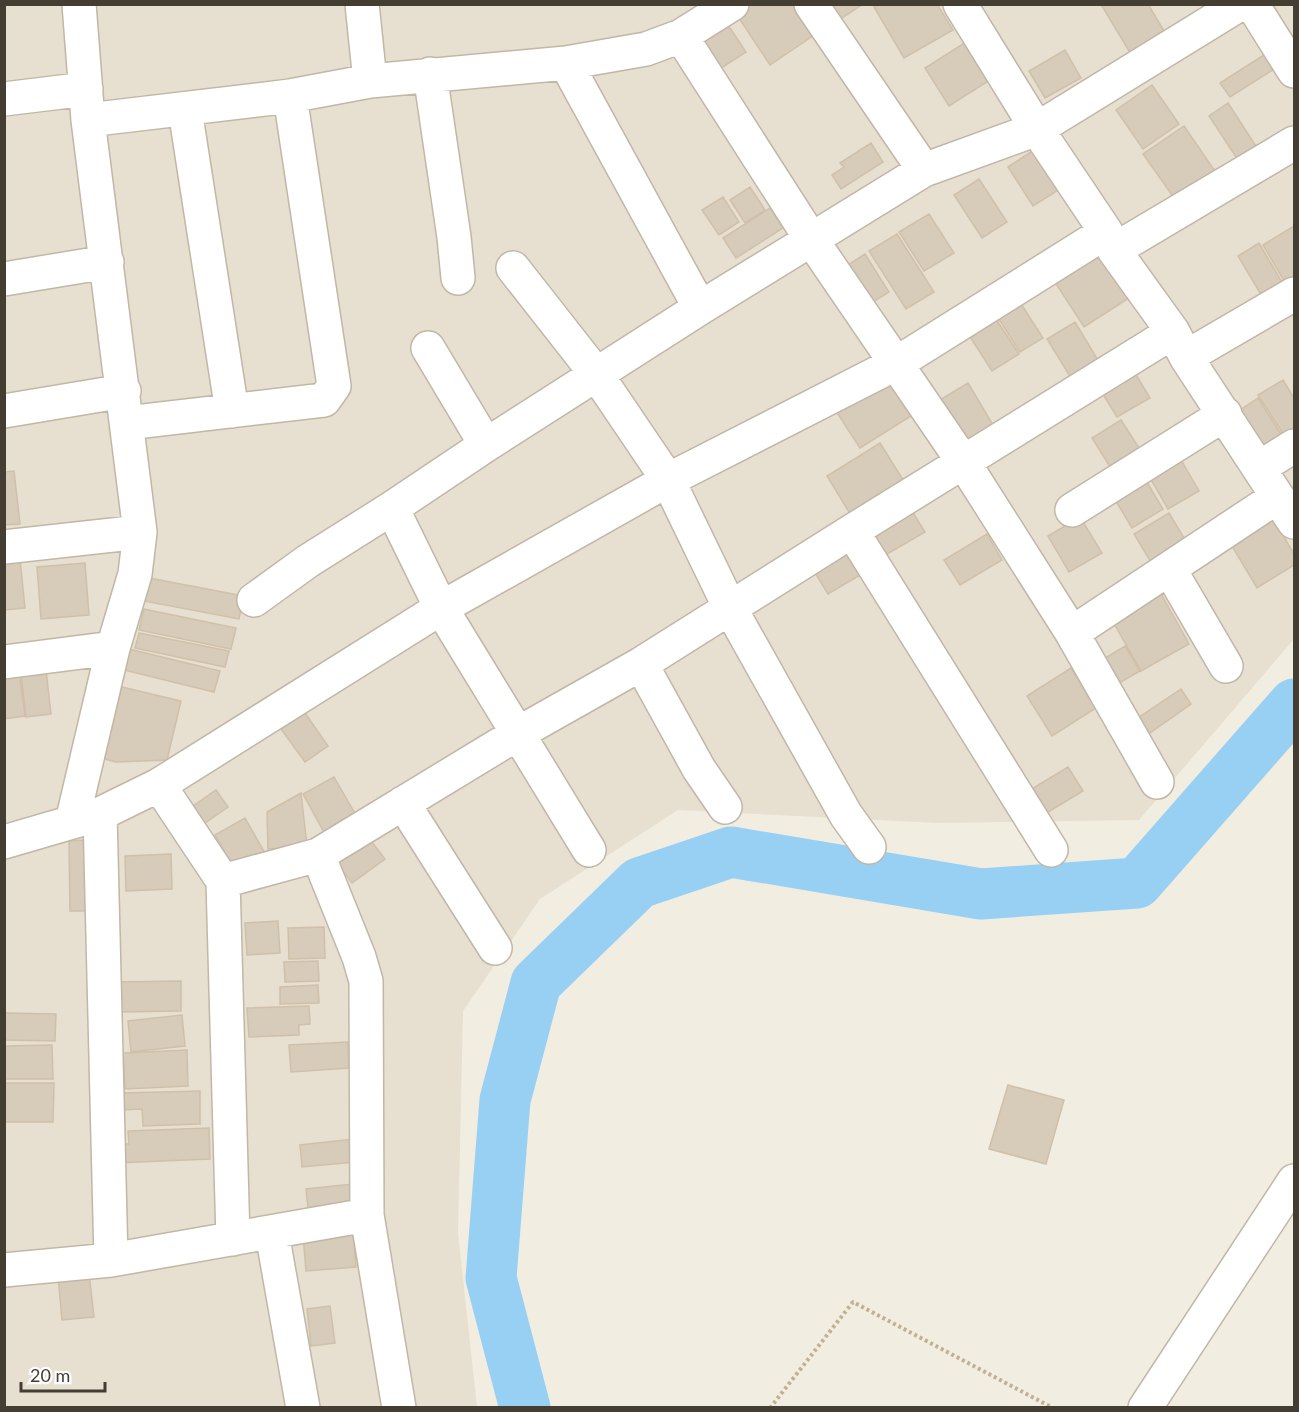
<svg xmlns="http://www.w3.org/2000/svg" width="1299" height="1412" viewBox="0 0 1299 1412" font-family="Lato,sans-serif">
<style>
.residential{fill:#e7dfcf}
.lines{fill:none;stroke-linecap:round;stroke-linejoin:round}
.river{stroke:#98d0f4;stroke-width:51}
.building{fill:#d7cbb9;stroke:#d0c0a9;stroke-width:1.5}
.minor-casing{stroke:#c1b7a7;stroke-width:36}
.path{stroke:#c1b094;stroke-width:4;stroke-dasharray:3 3;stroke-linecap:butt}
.minor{stroke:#fff;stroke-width:33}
</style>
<rect width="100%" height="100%" fill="#f2ede1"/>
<!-- residential -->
<path class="residential" d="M5 5H1294V639L1139 820 939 823 678 810 540 899 463 1011 458 1233 477 1407 5 1408Z"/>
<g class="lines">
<!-- river -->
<path class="river" d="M525 1408 491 1278 505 1100 536 983 639 883 731 852 981 894 1137 883 1294 704"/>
</g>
<!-- building -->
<path class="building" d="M746 4H794L814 35 770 65 735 12Z
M816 4H863L830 26Z
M879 4H937L953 30 904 58 874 7Z
M1104 4H1148L1167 36 1132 56 1102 6Z
M728 25 746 52 709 76 692 49Z
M966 42 990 80 949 106 925 68Z
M1065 50 1081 78 1045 98 1029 71Z
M1270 51 1279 66 1230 97 1220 83Z
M1152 85 1179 124 1143 149 1116 110Z
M1228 103 1261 154 1242 166 1209 116Z
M1184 126 1219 177 1179 205 1143 154Z
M871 143 883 162 841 189 832 175 844 167 840 163Z
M1037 148 1063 187 1033 206 1008 167Z
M979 179 1007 222 982 238 954 195Z
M750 187 765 210 745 223 730 200Z
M723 197 739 222 719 235 702 210Z
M770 208 783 228 736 258 723 238Z
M929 214 954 253 924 271 899 232Z
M1294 226V282L1287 286 1263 245Z
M897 234 934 292 906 309 869 251Z
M1259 243 1287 291 1266 303 1238 256Z
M1096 247 1129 298 1084 327 1051 276Z
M865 254 889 292 860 310 837 272Z
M1016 296 1043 338 1020 352 993 310Z
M992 313 1019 354 992 371 965 329Z
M1075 322 1099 362 1071 378 1047 339Z
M1129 363 1150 398 1117 417 1096 383Z
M883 372 911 416 860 448 832 405Z
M1283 380 1294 398V436L1287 440 1258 395Z
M968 383 993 425 958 445 933 404Z
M1258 398 1284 439 1260 455 1234 414Z
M1121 420 1141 451 1112 470 1092 438Z
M880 443 905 483 852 517 827 476Z
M1180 458 1199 491 1168 509 1149 476Z
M14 471 20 524 4 525V472Z
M1145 479 1163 509 1132 528 1114 498Z
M907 503 925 532 882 557 864 529Z
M1169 513 1190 548 1155 569 1134 534Z
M1271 515 1294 554V565L1257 588 1229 541Z
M1080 517 1102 553 1069 572 1048 536Z
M987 534 1002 560 960 585 944 560Z
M848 540 867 571 828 594 809 563Z
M20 559 25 608 4 610V561Z
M85 563 89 615 41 619 37 567Z
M149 578 244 596 239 619 144 601Z
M1160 592 1189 644 1141 671 1112 620Z
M144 609 236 628 231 649 139 630Z
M139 633 229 651 225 667 135 648Z
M1125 646 1140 671 1107 690 1092 666Z
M129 649 220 671 214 692 124 670Z
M45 661 51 714 26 717 20 665Z
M18 665 25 716 4 719V666Z
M1071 668 1096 708 1052 736 1027 696Z
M122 687 181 701 167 760 116 762 105 759 101 753Z
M1181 689 1191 704 1140 740 1129 724Z
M305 713 328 746 305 762 281 729Z
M1068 767 1083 791 1040 817 1025 793Z
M334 777 357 817 325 834 303 794Z
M216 790 228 807 205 823 190 808Z
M301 793 307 846 268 849 267 812Z
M245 818 266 855 236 872 215 835Z
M365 833 385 859 352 883 333 858Z
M85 840 87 911H70L69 841Z
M171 854 172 889 126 891 125 856Z
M278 921 280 953 247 955 245 923Z
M324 927 325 958 289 959 288 928Z
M318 961 319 981 285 982 284 962Z
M181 981V1011L116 1012V982Z
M318 985 319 1003 280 1004V987Z
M309 1006 310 1024 299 1025V1035L249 1037 247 1008Z
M4 1013 56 1014 55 1041 4 1040Z
M182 1015 185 1046 131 1052 128 1021Z
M348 1042 349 1068 291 1072 289 1045Z
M52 1045 53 1079H4V1046Z
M187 1050 188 1086 125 1089 123 1053Z
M4 1083H54L53 1122H4Z
M1008 1085 1064 1100 1046 1164 989 1149Z
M200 1091V1124L143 1126 142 1109 120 1110V1093Z
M209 1128 210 1159 115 1163 114 1144H129L128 1131Z
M354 1139 355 1162 302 1167 300 1145Z
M353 1184 356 1212 309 1217 306 1189Z
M353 1231 356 1267 306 1271 303 1235Z
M89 1273 94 1317 62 1320 58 1276Z
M330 1306 335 1343 311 1346 307 1309Z"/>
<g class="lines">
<!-- minor casing -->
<g class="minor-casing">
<path id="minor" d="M362 4 370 81
M811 4 924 170
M960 4 1037 129 1106 232 1114 250 1173 332 1186 357 1294 522
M1252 4 1294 71
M681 36 811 239 964 463 1072 633 1157 782
M566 63 700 308
M430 74 454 237 458 278
M4 99 86 89
M185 110 232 411
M88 120 290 96 370 81 566 63 646 49 681 36 732 4
M1114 250 1294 143
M513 268 597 375 668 480 730 608 846 815 869 847
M4 279 107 262
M428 348 486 445
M1186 357 1294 294
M4 411 124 391
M127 423 324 400 334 386 290 96
M1259 468 1294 446
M392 508 441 608 589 850
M1072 510 1225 414
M852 531 1051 850
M4 547 140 532
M1170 570 1226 666
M254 600 308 561 392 508 486 445 700 308 924 170 1037 129 1240 4
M1072 633 1277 497
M4 662 113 648
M641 664 699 769 725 807
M159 785 223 881 233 1239
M403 803 495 948
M100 814 159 785 441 608 668 480 897 363 1106 232
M72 822 113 648 135 574 140 532 88 120 79 4
M4 842 100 814 111 1260
M318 855 359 957 366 981 367 1215 399 1408
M223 881 318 855 517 734 641 664 852 531 1173 332
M272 1233 303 1408
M4 1270 111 1260 367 1215
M1145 1408 1294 1181"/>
</g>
<!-- path -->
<path class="path" d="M770 1408 853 1302 1053 1408"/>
<!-- minor -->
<use href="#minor" class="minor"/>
</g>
<!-- border -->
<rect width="1299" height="1412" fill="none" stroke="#443d32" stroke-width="12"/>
<!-- scale -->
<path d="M21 1382v9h84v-9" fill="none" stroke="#443d32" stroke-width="3"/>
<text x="30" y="1382" font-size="18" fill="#443d32" stroke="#ffffff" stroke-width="4.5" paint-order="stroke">20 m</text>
</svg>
